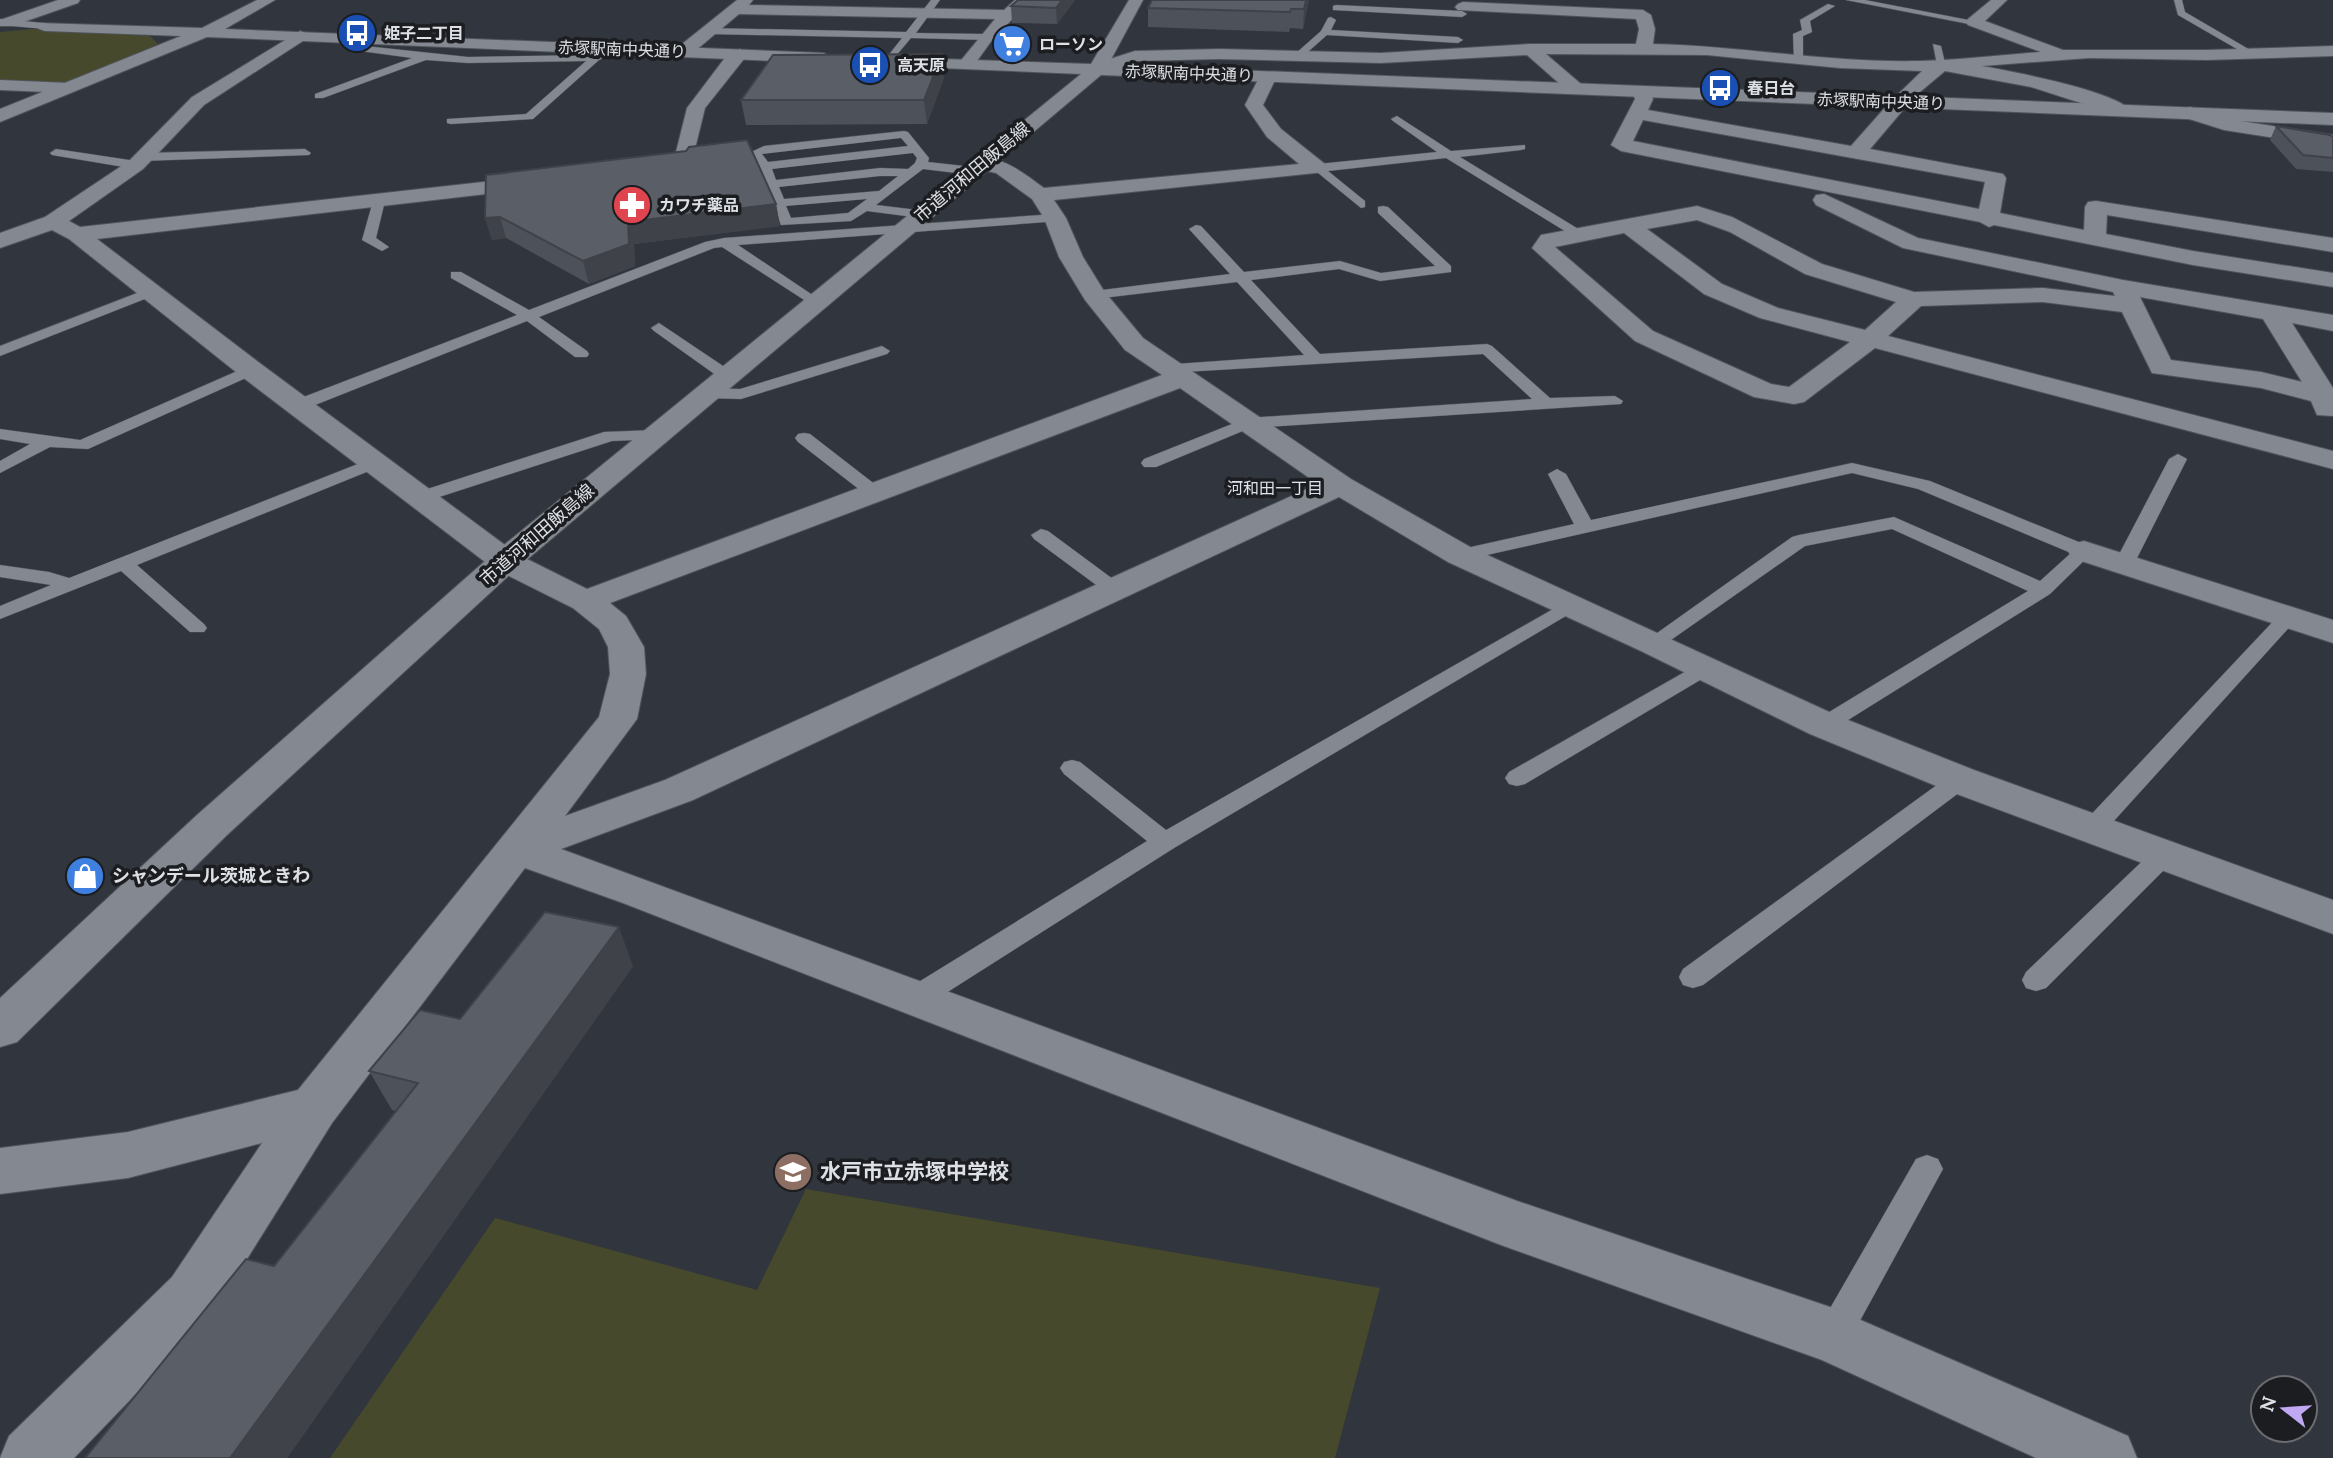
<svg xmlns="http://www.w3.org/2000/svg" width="2333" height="1458" viewBox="0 0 2333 1458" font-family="Lora,'Noto Sans JP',serif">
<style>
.green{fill:#46492b}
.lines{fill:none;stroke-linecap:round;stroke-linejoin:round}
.service-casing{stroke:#50545a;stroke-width:1}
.minor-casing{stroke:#50545a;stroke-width:2}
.tertiary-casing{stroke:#50545a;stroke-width:2}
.service{fill:#838891;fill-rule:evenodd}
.minor{fill:#838891;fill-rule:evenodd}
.tertiary{fill:#838891;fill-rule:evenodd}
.wall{fill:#4d5159}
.shaded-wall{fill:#3f4248}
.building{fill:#5a5e67;stroke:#3f4248;stroke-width:2}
.labels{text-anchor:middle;stroke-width:7;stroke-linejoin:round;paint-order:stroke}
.far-poi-label{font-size:16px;font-weight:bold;fill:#dde0e5;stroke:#1b1d20;text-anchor:start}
.far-street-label{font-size:16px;fill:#dde0e5;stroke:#1b1d20}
.far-neighbourhood-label{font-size:16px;fill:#dde2ec;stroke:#1b1d20}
.street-label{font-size:18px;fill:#dde0e5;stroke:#1b1d20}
.poi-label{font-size:18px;font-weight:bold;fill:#dde0e5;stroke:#1b1d20;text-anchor:start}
.near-poi-label{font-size:21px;font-weight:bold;fill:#dde0e5;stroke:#1b1d20;text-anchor:start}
</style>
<rect width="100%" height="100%" fill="#31353d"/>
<!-- green -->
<path class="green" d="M32 29 150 36 158 44 64 83 0 81V32Z
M806 1189 1380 1288 1335 1458H330L495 1218 757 1290Z"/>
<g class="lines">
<!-- service casing -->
<g class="service-casing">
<path id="service" d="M931 0H940L916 33 986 34 991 37 986 40 911 38 889 64 884 61 902 38 708 34 703 31 708 28 906 32Z
M1846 0H1865L1979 22 1974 25Z
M2174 0H2182L2185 12 2257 54 2249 56 2178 15Z
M1828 4 1835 6 1810 21 1812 32 1803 36V59L1794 61 1793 34 1802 30 1800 20Z
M1336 5 1462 11 1467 14 1462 17 1333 10V6Z
M1331 17 1336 20 1331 30 1458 37 1463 40 1458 43 1327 35 1301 58H1295V54L1321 31 1328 18Z
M0 19 45 23 50 26 45 29 0 25Z
M367 37 375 39 365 46 468 57 593 55 616 46 621 49 599 60 533 119 451 124 447 123V119L526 114 586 61 468 63 426 60 323 98H315V94L412 58 353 50V46Z
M1933 44 1941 46 1946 67 1937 65Z
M1397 116 1451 151 1525 145V149L1521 150 1460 157 1585 233 1583 236H1573L1446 158 1328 171 1365 201V207L1361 208 1312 168 1318 164 1437 152 1393 121 1391 119Z
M904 131 908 132 929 158 928 162 973 167 979 171 973 175 923 169 876 205 926 211V217L921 218 867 211 851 221 781 225 759 166 749 153 764 146ZM901 138 908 146 768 162 762 154ZM913 153 917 158 915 163 908 169 880 168 776 180 772 169ZM880 176H898L879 191 784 199 779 187ZM867 199 848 213 791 218 786 206Z
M56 149 136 161 142 165 136 169 52 155 50 153Z
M305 149 311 153 309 155 142 161 136 157 142 153Z
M379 197 385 201 376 238 389 247 382 251 362 240 373 201Z
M1383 206 1388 207 1451 266V272L1380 281 1339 269 1251 280 1320 354 1487 344 1492 346 1550 398 1615 396 1623 401 1621 404 1250 428 1156 467H1144L1141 463 1144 459 1247 418 1532 399 1483 354 1167 373 1161 371 1159 368 1161 365 1304 355 1237 282 1094 299 1087 295 1094 291 1230 274 1189 229 1196 225 1201 226 1244 272 1340 261 1381 273 1435 266 1378 213V207Z
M1055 214 1061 218 1060 221 738 245 820 300 822 303 820 306 815 307 722 247 714 248 539 317 587 351 589 354 587 357H575L527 321 305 409H293L291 405 293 401 517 315 451 278V272H461L529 310 705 242 724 238Z
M150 288 157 292 155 295 0 356V346Z
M659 323 732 372 734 375 732 378H720L654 331 651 328Z
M882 346 890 351 887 354 741 399 704 398 696 393 704 388 740 389Z
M251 365 257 367 259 370 257 373 88 449 50 447 0 473V461L30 444 0 439V429L80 440Z
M655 430 661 431 664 435 661 439 612 441 427 501 421 502 412 497 415 493 604 432Z
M804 433 810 434 881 489 884 493 881 497H869L798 442 795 438 798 434Z
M2178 454 2187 459 2134 564 2131 568H2117L2114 564 2169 459Z
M373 458 379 459 382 463 379 467 137 565 204 624 207 628 204 632H190L121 571 0 619V606L51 585 0 577V565L49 572 69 578Z
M1852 463 1930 481 2091 547 2094 551 2050 594 1832 730 1824 732 1816 730 1813 725 1816 720 2028 591 1892 529 1805 546 1661 647H1647L1643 643 1792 537 1799 535 1894 517 2040 581 2071 553 1918 489 1852 473 1460 561 1450 555 1453 551 1574 524 1548 474 1557 469 1566 474 1591 520Z
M1041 529 1048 531 1121 585 1124 589 1121 593H1107L1034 539 1031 535Z
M1569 600 1576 602 1579 606 1576 610 1174 848 924 1007 914 1010 904 1007 900 999 904 991 1147 841 1064 774 1060 768 1064 762 1072 760 1080 762 1166 830Z
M2288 611 2295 613 2298 617 2295 621 2103 833 2094 836 2085 833 2082 827 2085 821 2281 613Z
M1704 661 1712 663 1715 668 1712 673 1525 784 1517 786 1509 784 1505 778 1509 772Z
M1960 772 1968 774 1972 780 1968 786 1703 985 1693 988 1683 985 1679 977 1683 969 1952 774Z
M2163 847 2172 850 2176 856 2172 862 2046 988 2036 991 2026 988 2022 980 2026 972 2154 850Z
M1927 1155 1938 1159 1943 1169 1845 1348 1833 1353 1821 1348 1816 1336 1821 1324 1916 1159Z"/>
</g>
<!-- minor casing -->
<g class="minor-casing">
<path id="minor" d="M58 0H80L78 3 12 26H0V20Z
M737 0H753L749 5 1004 10 1015 0H1025L1028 3 992 40 972 68 966 69 958 64 995 19 739 14 689 56H677L675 52 677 48Z
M1991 0H2007L1985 21 2063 50H2207L2333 46V56L2207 60 2089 58 1982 66C2010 71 2115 91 2130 110L2121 116 2031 87 1945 71 1914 97 1870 149 2003 174 2006 178 2000 213 2084 230 2085 207 2088 202 2096 201 2333 238V252L2107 215 2106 234 2193 251 2333 273V287L2193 265 1994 225 1989 227 1980 222 1621 151 1611 145 1635 99 1632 91 1641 86 1647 87 1653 99 1648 110 1851 146 1890 102 1922 71 1840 68 1707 55 1546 54 1581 84 1584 88 1581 92H1569L1527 55 1381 63 1219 59 1137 61 1097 74 1088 69 1091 65 1135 51 1219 49 1381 53 1530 44H1636L1639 29 1636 19 1458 10 1455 7 1458 4 1463 2 1643 10 1651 15 1655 29 1653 44C1742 46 1830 63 1919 61 1960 60 2001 55 2041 52L1968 25 1966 22 1968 19ZM1643 120 1985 182 1979 209 1633 141Z
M300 31 306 33 308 36 306 39 204 105 143 169 69 221 80 227 538 176 545 178 548 182 545 186 538 188 97 239 261 364 517 554 587 589 1162 375 1125 350 1085 300 1059 257 1044 218 1032 199 996 173 974 168 971 164 974 160C1001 153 1024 174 1044 188L1299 164 1267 137 1245 105 1262 72H1274L1277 76 1263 105 1281 129 1325 164 1328 168 1325 172 1054 200 1066 218 1083 257 1104 291 1143 338 1351 479 1472 548 1838 716 1974 770 2333 900V934L1946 790 1810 734 1641 651 1448 562 1339 497 693 800 561 849 1520 1202 1833 1308 2128 1436 2137 1458H2036L1822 1360 1501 1245 623 903 525 868 332 1123 212 1315 74 1458H0L9 1436 172 1277 262 1143 128 1178 0 1194V1148L128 1132 298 1090 599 717 610 674 608 647 599 629 573 608 493 568 241 376 69 239 52 230 0 248V233L45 217 129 161 192 97ZM1180 388 1318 484 665 780 565 816 637 719 646 674 644 647 626 616 610 603Z
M740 49 748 54 705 108 690 169 646 175 639 173 636 169 639 165 674 160 687 108 724 59Z
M0 80 69 83 78 88 69 93 0 90Z
M2190 107 2227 119 2333 135V147L2224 130 2183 117 2181 113 2183 109Z
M1824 194 1918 238 2123 280 2333 315V331L2292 323 2333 388V416L2317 415 2311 401 2261 388 2152 373 2122 312 2043 302 1921 306 1888 336 2333 451V469L1875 348 1804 402 1794 404 1754 397 1635 341 1532 248 1541 235 1697 206 1732 217 1822 264 1914 292 2043 288 2115 296 2113 292 1903 248 1816 205 1813 200 1816 195ZM1697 220 1730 232 1805 274 1896 302 1865 330 1778 308 1722 284 1647 229ZM1624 233 1704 294 1760 318 1850 342 1789 387 1771 384 1653 331 1555 247ZM2140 297 2263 319 2302 382 2261 372 2171 360Z
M2084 541 2333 620V643L2072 558 2068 551 2072 544Z"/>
</g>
<!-- tertiary casing -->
<g class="tertiary-casing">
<path id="tertiary" d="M257 0H275L225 29 824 53 832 58 824 63 207 37 0 122V109L181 36 45 31 39 29 37 26 39 23 202 28Z
M1129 0H1143L1108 65 2333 113V125L1101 75 517 568 227 835 17 1042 0 1047V998L197 815 493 554 1081 74 891 66 885 65 883 61 885 57 1091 64Z"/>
</g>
<!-- service -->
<use href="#service" class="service"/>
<!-- minor -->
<use href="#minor" class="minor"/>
<!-- tertiary -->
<use href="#tertiary" class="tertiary"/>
</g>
<!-- wall -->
<path class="wall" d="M1075 0 1057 24 1012 23 1011 6Z
M1152 0H1309L1303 29 1290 28 1289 32 1148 27V8Z
M944 78 927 124 746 125 741 100Z
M2276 126 2333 137V172L2296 169 2270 140Z
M486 175 776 204 780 226 634 244 635 266 589 284 506 238 492 240 485 218Z
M633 966 287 1458H85L274 1266 396 1111 392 1110 369 1071 460 1019Z"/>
<!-- shaded-wall -->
<path class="shaded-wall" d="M1062 0H1075L1057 24 1056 8Z
M1306 0H1309L1303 29 1304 9Z
M942 54 944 78 927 124 924 100Z
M776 204 780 226 634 244 635 266 589 284 583 261 628 222Z
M500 217 506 238 492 240 485 218Z
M619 927 633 966 287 1458H230Z"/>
<!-- building -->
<path class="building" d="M1018 0H1062L1056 8 1011 6Z
M1152 0H1306L1304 9H1291L1290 12 1148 8Z
M942 54 924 100H741L773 55Z
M2276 126 2330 135 2333 137V158L2303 155Z
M747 140 776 204 628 222 629 244 583 261 500 217 485 218 486 175 686 151 689 147Z
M545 912 619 927 230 1458H85L246 1259 274 1266 418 1083 369 1071 420 1010 460 1019Z"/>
<!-- icons -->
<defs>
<g id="bus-disc" transform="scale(2.0125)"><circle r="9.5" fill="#1a4fb4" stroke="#1b1d20"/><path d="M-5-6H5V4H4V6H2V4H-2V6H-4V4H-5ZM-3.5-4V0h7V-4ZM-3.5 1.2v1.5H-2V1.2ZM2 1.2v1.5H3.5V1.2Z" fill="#fff"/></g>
<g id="supermarket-disc" transform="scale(2.0125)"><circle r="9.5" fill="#3f7fe0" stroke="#1b1d20"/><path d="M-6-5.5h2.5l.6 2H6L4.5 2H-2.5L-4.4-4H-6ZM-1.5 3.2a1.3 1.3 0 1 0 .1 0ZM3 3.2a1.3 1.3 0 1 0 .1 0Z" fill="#fff"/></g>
<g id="pharmacy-disc" transform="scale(2.0125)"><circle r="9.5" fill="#e0444e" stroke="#1b1d20"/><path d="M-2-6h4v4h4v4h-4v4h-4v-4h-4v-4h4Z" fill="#fff"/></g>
<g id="shop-disc" transform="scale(2.0125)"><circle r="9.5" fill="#3f7fe0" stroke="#1b1d20"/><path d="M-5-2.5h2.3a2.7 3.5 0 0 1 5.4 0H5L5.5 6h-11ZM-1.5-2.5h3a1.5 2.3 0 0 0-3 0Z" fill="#fff"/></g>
<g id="school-disc" transform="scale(2.0125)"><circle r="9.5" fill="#8d6e63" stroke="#1b1d20"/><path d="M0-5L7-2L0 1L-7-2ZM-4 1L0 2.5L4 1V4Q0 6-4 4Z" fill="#fff"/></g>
</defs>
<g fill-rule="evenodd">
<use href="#bus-disc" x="357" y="33"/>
<use href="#supermarket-disc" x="1012" y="44"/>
<use href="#bus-disc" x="870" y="65"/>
<use href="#bus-disc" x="1720" y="88"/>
<use href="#pharmacy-disc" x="632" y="205"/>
<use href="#shop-disc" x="85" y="876"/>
<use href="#school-disc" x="793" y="1172"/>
</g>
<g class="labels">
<!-- far-poi labels -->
<g class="far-poi-label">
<text x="384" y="39">姫子二丁目</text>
<text x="1039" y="50">ローソン</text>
<text x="897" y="71">高天原</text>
<text x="1747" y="94">春日台</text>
<text x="659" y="211">カワチ薬品</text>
</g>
<!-- far-street labels -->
<g class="far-street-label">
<text transform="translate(622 49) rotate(2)" y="6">赤塚駅南中央通り</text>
<text transform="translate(1189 73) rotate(2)" y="6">赤塚駅南中央通り</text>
<text transform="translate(1881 101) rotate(2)" y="6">赤塚駅南中央通り</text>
</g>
<!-- far-neighbourhood labels -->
<g class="far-neighbourhood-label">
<text x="1275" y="494">河和田一丁目</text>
</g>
<!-- street labels -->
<g class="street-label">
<text transform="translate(972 172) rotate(-40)" y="6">市道河和田飯島線</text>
<text transform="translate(537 535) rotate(-41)" y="6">市道河和田飯島線</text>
</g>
<!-- poi labels -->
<g class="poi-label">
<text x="112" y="882">シャンデール茨城ときわ</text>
</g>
<!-- near-poi labels -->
<g class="near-poi-label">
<text x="820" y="1179">水戸市立赤塚中学校</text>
</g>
</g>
<!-- north arrow -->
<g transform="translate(2284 1409) rotate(287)"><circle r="33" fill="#1b1d20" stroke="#696b6f" stroke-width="2"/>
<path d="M0-5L12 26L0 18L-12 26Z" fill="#c0a8f3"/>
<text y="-10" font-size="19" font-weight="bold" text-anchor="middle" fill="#dde0e5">N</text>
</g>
</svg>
